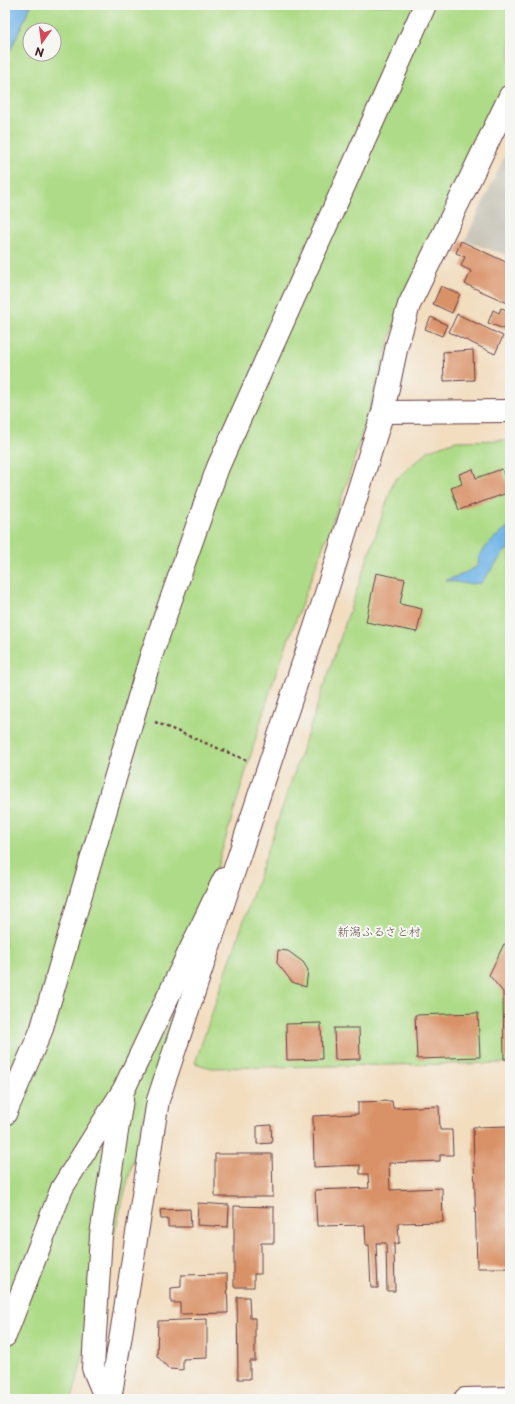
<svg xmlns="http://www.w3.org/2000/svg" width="515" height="1404" viewBox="0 0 515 1404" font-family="'Playpen Sans','Klee One',sans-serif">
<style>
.industrial{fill:#c8c4b8}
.green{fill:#aedb87;stroke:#7c7d59;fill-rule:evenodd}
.water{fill:#73b6e8;stroke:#5e6a8a}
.building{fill:#d99267}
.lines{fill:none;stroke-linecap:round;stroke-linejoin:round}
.minor-casing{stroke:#633c41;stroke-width:24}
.tertiary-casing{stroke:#633c41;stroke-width:24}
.path{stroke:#633c41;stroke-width:2.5;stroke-dasharray:3 3;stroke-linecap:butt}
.minor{stroke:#fff;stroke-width:22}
.tertiary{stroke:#fff;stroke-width:22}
.labels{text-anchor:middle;stroke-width:4;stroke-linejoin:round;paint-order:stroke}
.park-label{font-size:12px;fill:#634e42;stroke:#f6f6f2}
</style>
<rect width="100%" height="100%" fill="#f6f6f2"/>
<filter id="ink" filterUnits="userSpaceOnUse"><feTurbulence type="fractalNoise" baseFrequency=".025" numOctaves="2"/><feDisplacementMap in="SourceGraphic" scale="8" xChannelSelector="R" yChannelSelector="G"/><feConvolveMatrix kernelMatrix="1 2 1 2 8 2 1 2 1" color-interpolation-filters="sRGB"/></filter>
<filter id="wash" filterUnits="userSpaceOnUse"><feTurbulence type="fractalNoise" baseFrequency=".012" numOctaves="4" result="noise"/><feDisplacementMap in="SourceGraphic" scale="16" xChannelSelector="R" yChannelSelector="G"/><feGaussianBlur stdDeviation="0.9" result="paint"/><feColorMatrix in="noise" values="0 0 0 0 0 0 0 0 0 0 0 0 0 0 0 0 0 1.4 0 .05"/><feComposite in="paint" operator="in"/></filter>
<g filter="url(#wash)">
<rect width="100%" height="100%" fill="#f2ddbf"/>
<!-- industrial -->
<path class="industrial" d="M510 145V256L465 241Z"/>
<!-- green -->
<path class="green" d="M31 5H510V84L397 315 348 480 273 681 155 1074 72 1399H5V62ZM30 30H54V54H30Z
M510 440V1063L210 1068 195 1063 394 481 429 450 456 441Z"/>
<!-- water -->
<path class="water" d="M5 5H31L5 62Z
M510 525V549L506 550 481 583 467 584 445 580 459 576 478 566 479 556 491 541Z"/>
<g id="blocks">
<!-- building -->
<path class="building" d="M461 241 510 264V304L465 284 471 271 461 266 465 257 456 253Z
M441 286 460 294 452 313 433 304Z
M501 308 510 311V331L488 323 493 310 499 313Z
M457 314 503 336 495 354 449 332Z
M431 317 447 325 442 336 425 329Z
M473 350 474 380 444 381 443 352Z
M473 469 476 478 502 469 510 492 459 510 451 488 462 484 459 474Z
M376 573 405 579 400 604 422 609 417 632 366 622Z
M504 944H510V1059H504L503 992 489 975Z
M278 950 288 951 303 962 308 970 306 987 292 982 285 973 277 963Z
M478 1013 480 1057 417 1059 415 1015Z
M321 1023 322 1059 287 1060 286 1024Z
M334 1028H359L360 1059 335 1060Z
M392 1101 393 1108 439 1106 440 1130H452L453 1155H440V1161L389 1163 390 1190 442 1188 443 1222 398 1223 399 1243 394 1244 395 1291H387L386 1243H376L378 1288H371L369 1245H366L365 1225 317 1226 315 1190 369 1188 368 1174H360V1165L314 1167 313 1116 358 1114V1102Z
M271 1125 272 1143 257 1144V1126Z
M510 1126V1268H477L473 1127Z
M215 1154H272L273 1197H215Z
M198 1203 229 1205 228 1227 197 1225Z
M234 1206 274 1207V1243H261V1274H254V1287H234Z
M190 1209 191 1227H168V1219H161L160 1210Z
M227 1274 228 1313 180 1314V1303H171V1288L181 1287V1275Z
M237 1297H249L250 1318H255V1361H250V1379H238Z
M207 1319V1358L183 1359V1370L169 1369 157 1356 158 1321Z"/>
</g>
</g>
<g filter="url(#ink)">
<use href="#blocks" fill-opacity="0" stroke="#633c41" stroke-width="1"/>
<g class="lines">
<!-- minor casing -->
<g class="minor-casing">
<path id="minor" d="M5 1114 41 1031 151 656 218 467 425 5
M5 1336 62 1188 124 1089 224 879
M106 1399 93 1368 101 1235 122 1099"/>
</g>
<!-- tertiary casing -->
<g class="tertiary-casing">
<path id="tertiary" d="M383 412 510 411
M110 1399 120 1341 158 1100 323 603 383 412 397 345 409 305 510 96
M465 1399 510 1398"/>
</g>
<!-- path -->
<path class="path" d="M155 722 246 760"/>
<!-- minor -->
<use href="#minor" class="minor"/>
<!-- tertiary -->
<use href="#tertiary" class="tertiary"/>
</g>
</g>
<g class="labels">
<!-- park labels -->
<g class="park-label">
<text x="379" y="936">新潟ふるさと村</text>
</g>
</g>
<!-- margin -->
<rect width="515" height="1404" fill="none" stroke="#f6f6f2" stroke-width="20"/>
<!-- north arrow -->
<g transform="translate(42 42) rotate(194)"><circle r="19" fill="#f6f6f2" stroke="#b1a0a2"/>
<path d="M0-3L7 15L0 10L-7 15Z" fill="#d1495b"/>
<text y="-6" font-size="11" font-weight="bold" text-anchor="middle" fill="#4a1f2b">N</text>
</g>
</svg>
